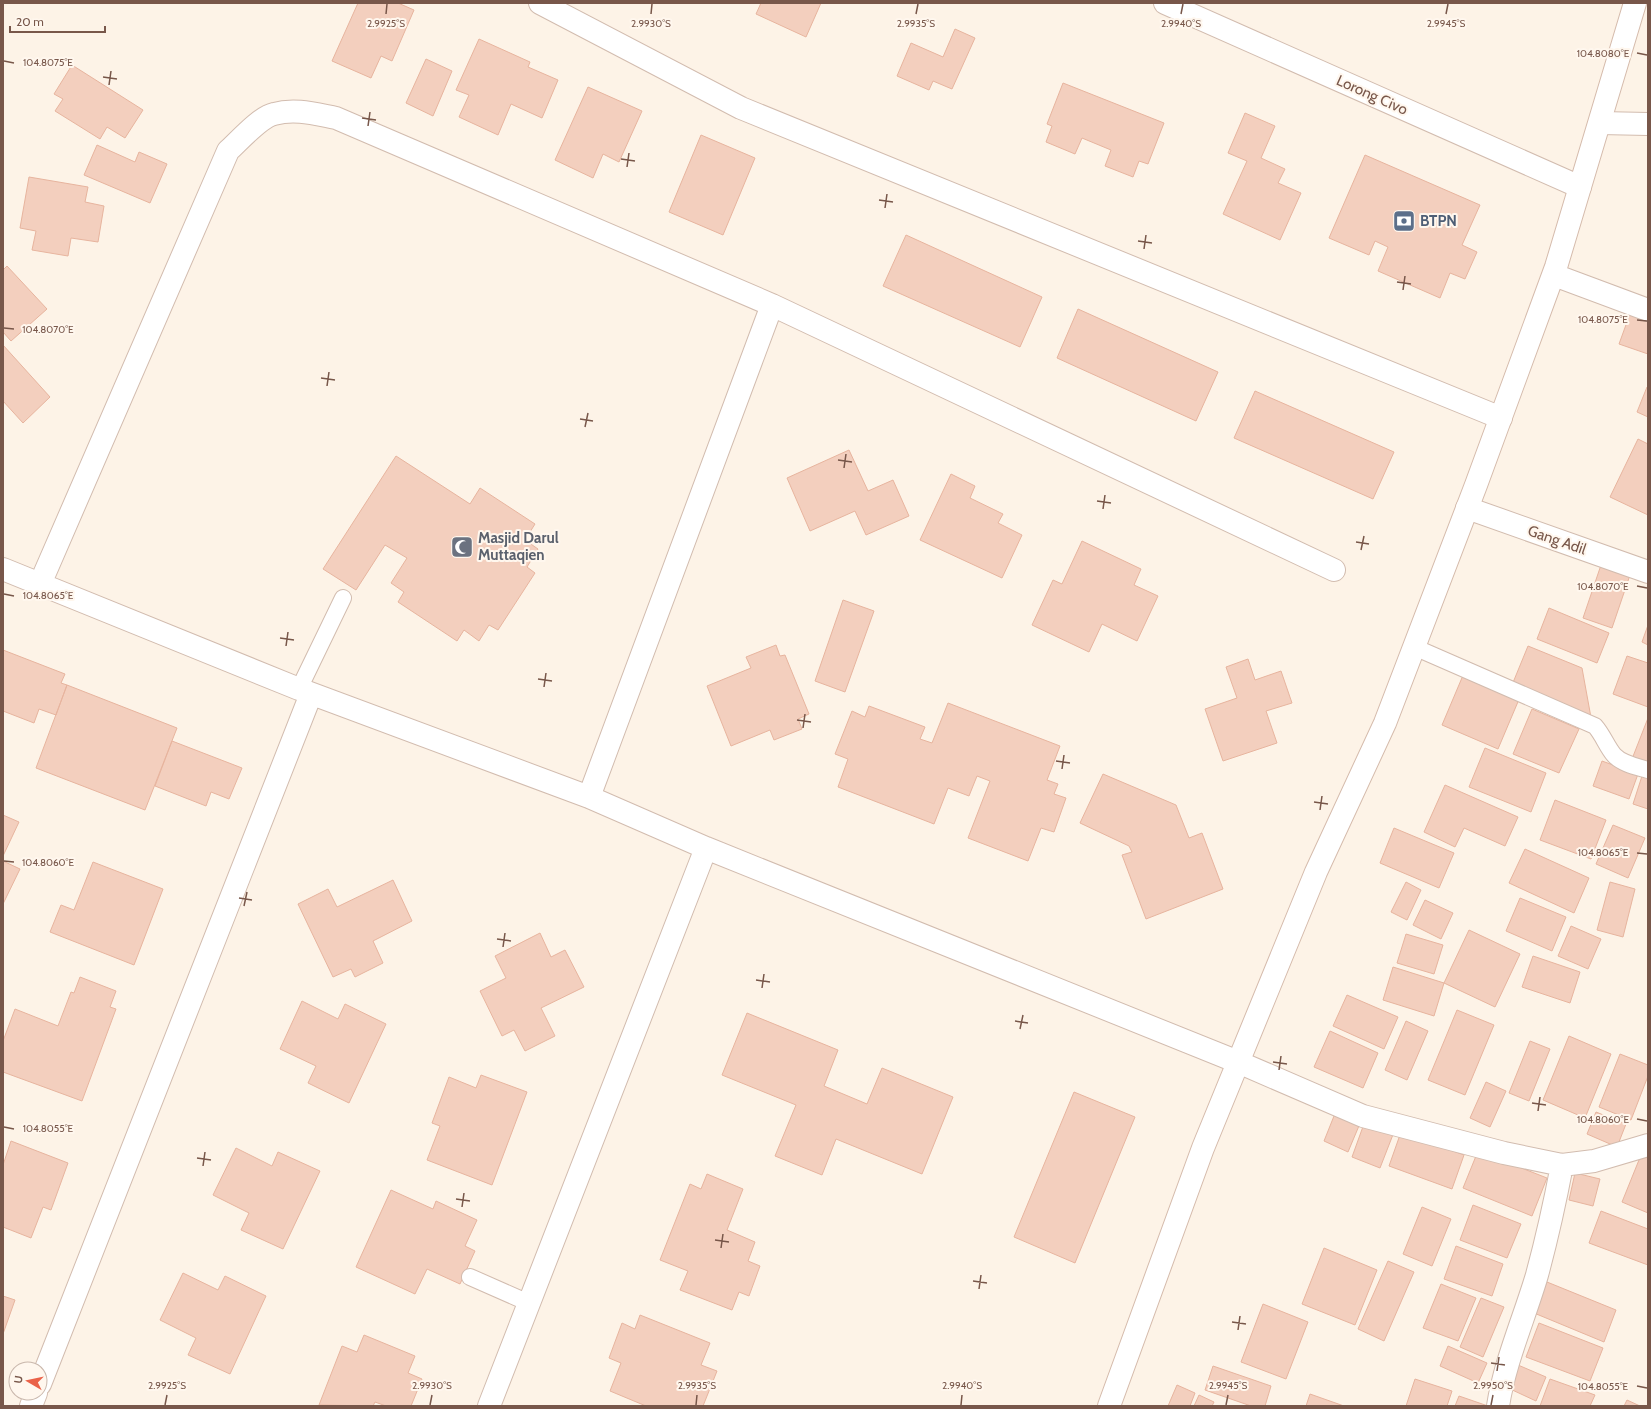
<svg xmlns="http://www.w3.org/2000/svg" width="1651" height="1409" viewBox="0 0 1651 1409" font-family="Cabin,sans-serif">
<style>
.building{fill:#f3cfbe;stroke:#e7b49e}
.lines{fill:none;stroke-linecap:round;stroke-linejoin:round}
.lane-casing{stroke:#d2bcaf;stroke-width:18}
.street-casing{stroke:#d2bcaf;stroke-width:24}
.secondary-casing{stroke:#d5bbac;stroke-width:24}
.lane{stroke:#fff;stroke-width:16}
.street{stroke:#fff;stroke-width:22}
.secondary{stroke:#fff;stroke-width:22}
.ticks{fill:none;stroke:#78574a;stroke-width:1.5}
.labels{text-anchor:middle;stroke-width:4;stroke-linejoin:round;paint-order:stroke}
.street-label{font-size:15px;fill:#78574a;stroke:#fff7ee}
.service-label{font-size:15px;font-weight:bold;fill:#4e5e75;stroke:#fff7ee;text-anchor:start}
.worship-label{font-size:15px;font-weight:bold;fill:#5b616d;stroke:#fff7ee;text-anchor:start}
.ticks-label{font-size:10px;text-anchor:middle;fill:#78574a;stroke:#fff7ee;stroke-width:4;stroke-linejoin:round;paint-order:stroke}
</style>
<rect width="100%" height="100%" fill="#fdf3e7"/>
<!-- building -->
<path class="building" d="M358 3H398L414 10 392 61 381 56 371 78 332 61Z
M761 3H821L806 37 756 14Z
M955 29 975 38 952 89 933 81 929 90 897 76 911 43 943 57Z
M479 39 530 62 528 67 558 80 542 118 511 104 498 135 459 117 469 95 456 90Z
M426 59 452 71 433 116 406 103Z
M72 65 143 110 125 138 107 127 100 139 55 111 63 99 54 94Z
M1063 83 1164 123 1148 164 1139 161 1133 177 1105 166 1111 150 1082 138 1075 154 1046 142 1052 126 1047 124Z
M588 87 642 111 619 162 603 154 593 178 555 160Z
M1245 113 1275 126 1261 158 1285 169 1278 183 1301 193 1280 240 1223 214 1247 161 1228 153Z
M701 135 755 158 723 235 669 212Z
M97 145 135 162 139 152 167 164 150 203 84 175Z
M1365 155 1480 205 1462 245 1477 252 1465 279 1450 273 1440 298 1378 271 1388 247 1375 241 1369 255 1329 238Z
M29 177 88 187 85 202 104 206 98 242 71 238 68 256 32 250 36 231 20 228Z
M906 235 1042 297 1020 347 883 286Z
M7 266 47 309 11 341 3 332V270Z
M1078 309 1218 372 1196 421 1057 358Z
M1631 311 1648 317V354L1619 344Z
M3 345 50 397 23 423 3 401Z
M1647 387 1648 388V417L1637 412Z
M1255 391 1394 452 1373 499 1234 438Z
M1638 439 1648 444V515L1610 497Z
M849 450 868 491 893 480 909 516 866 535 855 511 810 531 787 478Z
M396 456 470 504 480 488 535 524 525 540 538 549 527 567 535 573 498 630 489 625 479 641 464 630 457 641 398 602 404 592 391 583 407 558 385 545 356 590 323 569Z
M951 474 975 486 970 498 1003 514 998 523 1022 535 1002 578 920 540Z
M1082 541 1141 569 1134 585 1158 596 1137 641 1102 624 1089 652 1032 625 1053 580 1062 584Z
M1601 565 1630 575 1612 628 1583 618Z
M843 600 874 611 845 692 815 681Z
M1549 608 1609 633 1597 663 1537 639Z
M1648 625V645L1642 642Z
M776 645 780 656 785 655 809 714 798 719 802 729 774 740 770 730 731 746 707 686 751 668 746 657Z
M1528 646 1582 668 1592 723 1512 685Z
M3 650 65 674 61 683 67 685 56 715 39 709 34 723 3 711Z
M1627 656 1648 663V707L1613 694Z
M1248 659 1255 680 1281 671 1292 703 1266 711 1277 743 1223 761 1205 709 1237 698 1226 667Z
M1464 673 1520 697 1498 749 1442 725Z
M67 685 177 728 145 810 36 768Z
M948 703 1060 746 1047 780 1058 784 1054 794 1066 798 1054 832 1041 828 1028 861 968 838 990 781 977 776 969 796 948 788 934 824 838 787 848 759 835 754 852 711 865 717 869 706 925 727 920 739 932 743Z
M1532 709 1579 729 1559 773 1513 754Z
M1648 718V766L1632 759Z
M172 741 242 768 229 799 211 792 206 806 155 786Z
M1485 748 1546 773 1531 812 1469 787Z
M1602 761 1638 774 1629 799 1593 786Z
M1103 774 1176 805 1189 838 1202 833 1223 889 1146 919 1122 855 1132 852 1129 846 1080 823Z
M1642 776 1648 778V809L1633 804Z
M1445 785 1518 817 1505 846 1464 828 1455 847 1424 832Z
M1555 800 1606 820 1591 859 1540 840Z
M3 815 19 822 3 856Z
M1613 825 1645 838 1628 878 1596 864Z
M1394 828 1454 853 1439 888 1380 863Z
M1525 849 1589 878 1574 913 1509 883Z
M3 861 20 869 3 904Z
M93 862 163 889 134 965 50 932 61 905 74 910Z
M393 880 412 921 373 941 383 963 355 977 351 969 333 977 298 904 328 889 337 907Z
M1406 882 1421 890 1407 920 1391 912Z
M1610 882 1635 889 1623 937 1597 930Z
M1520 898 1566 917 1552 951 1506 931Z
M1425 900 1453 913 1441 939 1413 925Z
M1571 926 1601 939 1588 969 1558 956Z
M1469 930 1520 954 1495 1007 1444 983Z
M540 933 551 957 565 950 584 987 541 1008 555 1036 525 1051 514 1030 502 1036 480 991 506 978 495 956Z
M1406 934 1443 945 1434 974 1397 963Z
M1533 956 1580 972 1570 1003 1522 987Z
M1393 967 1444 983 1434 1016 1383 1000Z
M80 977 116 991 110 1007 116 1009 82 1101 3 1072V1041L15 1009 58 1026 71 992 74 993Z
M1347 995 1398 1017 1384 1049 1333 1026Z
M302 1001 338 1019 345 1004 386 1024 349 1103 308 1083 316 1066 280 1049Z
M1457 1010 1494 1025 1465 1095 1428 1080Z
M747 1013 838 1050 824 1086 867 1104 882 1068 953 1097 922 1174 836 1139 822 1175 775 1156 796 1105 722 1075Z
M1406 1021 1428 1031 1407 1080 1385 1070Z
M1330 1031 1378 1053 1363 1088 1314 1067Z
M1569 1036 1611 1054 1585 1118 1543 1100Z
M1530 1041 1550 1049 1529 1101 1509 1093Z
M1620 1054 1648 1065V1076L1631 1120 1599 1107Z
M481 1075 527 1092 492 1185 427 1160 440 1126 432 1123 449 1077 476 1088Z
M1486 1082 1506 1091 1490 1127 1470 1118Z
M1074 1092 1135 1117 1075 1263 1014 1237Z
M1336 1111 1361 1121 1348 1152 1324 1141Z
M1596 1112 1626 1124 1617 1147 1587 1134Z
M1365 1121 1394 1132 1380 1168 1352 1157Z
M1401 1132 1464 1155 1452 1189 1389 1166Z
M11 1141 68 1163 51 1210 43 1207 31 1238 3 1227V1165Z
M236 1148 272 1166 278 1152 320 1171 283 1249 241 1230 249 1213 213 1195Z
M1478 1151 1547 1178 1532 1216 1463 1188Z
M1641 1155 1648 1158V1213L1622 1202Z
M1575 1173 1600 1179 1593 1206 1569 1200Z
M707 1174 743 1189 727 1230 755 1242 748 1261 760 1266 749 1296 739 1292 732 1310 680 1290 688 1271 660 1260 690 1184 701 1189Z
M391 1190 433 1209 436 1201 477 1220 465 1246 475 1251 460 1284 427 1269 415 1294 356 1267Z
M1473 1205 1521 1224 1507 1258 1460 1240Z
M1422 1207 1451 1219 1432 1266 1403 1254Z
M1601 1211 1648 1229V1265L1589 1243Z
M1456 1246 1503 1264 1492 1296 1444 1279Z
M1324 1248 1377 1270 1355 1325 1302 1304Z
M1388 1261 1414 1272 1384 1341 1358 1329Z
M183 1273 218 1290 225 1276 266 1296 230 1374 188 1355 196 1338 160 1320Z
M1547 1282 1616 1310 1604 1342 1534 1313Z
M1441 1284 1476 1298 1458 1341 1423 1328Z
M3 1296 15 1300 3 1334Z
M1481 1298 1504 1307 1483 1357 1460 1347Z
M1263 1304 1308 1322 1286 1379 1241 1362Z
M640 1315 710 1343 701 1365 717 1371 703 1406H646L610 1391 621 1363 609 1358 622 1323 635 1329Z
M1539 1323 1603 1348 1590 1381 1526 1357Z
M364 1335 415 1356 408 1373 422 1379 411 1406H386L375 1402 373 1406 319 1405 342 1346 357 1352Z
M1448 1346 1487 1363 1478 1383 1440 1366Z
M1518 1365 1546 1377 1536 1401 1508 1388Z
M1213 1366 1271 1386 1265 1406H1251L1205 1390Z
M1415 1379 1452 1391 1447 1406H1406Z
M1550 1379 1595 1395 1590 1406H1540Z
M1177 1385 1195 1393 1190 1406H1168Z
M1310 1394 1344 1406H1306Z
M1199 1395 1214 1402 1212 1406H1194Z
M1459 1396 1488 1406H1455Z
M1627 1400 1640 1406H1624Z"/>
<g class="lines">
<!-- lane casing -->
<g class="lane-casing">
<path id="lane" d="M1414 647 1595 726C1603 735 1607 747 1614 755 1622 764 1638 767 1648 770
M299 689 343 598
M470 1277 529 1303"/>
</g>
<!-- street casing -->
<g class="street-casing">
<path id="street" d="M540 3 741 108 1501 418
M1165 3 1580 187
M1600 123 1648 124
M1554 275 1648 310
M1467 508 1648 572
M3 569 299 689 589 797 706 848 1238 1062 1363 1116 1504 1153 1562 1165 1594 1161 1648 1145
M40 584 228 151C239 141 260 117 274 114 295 108 315 114 336 118L772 305 1334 570
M589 797 772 305
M40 1384 311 694
M31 1406 36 1393
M489 1406 706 848
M1498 1406C1505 1361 1524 1319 1537 1275 1547 1238 1555 1202 1562 1165"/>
</g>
<!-- secondary casing -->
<g class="secondary-casing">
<path id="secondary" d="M1109 1406 1203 1148 1316 872 1385 723 1476 485 1556 267 1635 3"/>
</g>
<!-- lane -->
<use href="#lane" class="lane"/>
<!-- street -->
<use href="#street" class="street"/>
<!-- secondary -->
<use href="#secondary" class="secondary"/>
</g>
<!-- ticks -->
<path class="ticks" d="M386 14 387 4M651 14 652 4M916 14 918 4M1181 14 1183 4M1446 14 1448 4M1637 53 1647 55M4 61 14 63M103 77 117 79M109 85 111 71M362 118 376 120M368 126 370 112M621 159 635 161M627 167 629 153M879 200 893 202M885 208 887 194M1138 241 1152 243M1144 249 1146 235M1397 282 1411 284M1403 290 1405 276M1637 320 1647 321M4 328 14 329M321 378 335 380M327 386 329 372M580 419 593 421M585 427 588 413M838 460 852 462M844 468 846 454M1097 501 1111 503M1103 509 1105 495M1356 542 1369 544M1361 550 1364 536M1637 586 1647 588M4 594 14 596M280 638 294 640M286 646 288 632M538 679 552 681M544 687 546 673M797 720 811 722M803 728 805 714M1056 761 1070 763M1062 769 1064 755M1314 802 1328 804M1320 810 1322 796M1637 853 1647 854M4 861 14 862M239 898 252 900M244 906 247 892M497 939 511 941M503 947 505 933M756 980 770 982M762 988 764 974M1015 1021 1028 1023M1020 1029 1023 1015M1273 1062 1287 1064M1279 1070 1281 1056M1532 1103 1546 1105M1538 1111 1540 1097M1637 1119 1647 1121M4 1127 14 1129M197 1158 211 1160M203 1166 205 1152M456 1199 470 1201M462 1207 464 1193M715 1240 729 1242M721 1248 723 1234M973 1281 987 1283M979 1289 981 1275M1232 1322 1246 1324M1238 1330 1240 1316M1491 1363 1505 1365M1497 1371 1499 1357M1637 1386 1647 1388M165 1405 167 1395M430 1405 432 1395M696 1405 697 1395M961 1405 962 1395M1226 1405 1228 1395M1491 1405 1493 1395"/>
<!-- icons -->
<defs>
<g id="bank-square" transform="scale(1.15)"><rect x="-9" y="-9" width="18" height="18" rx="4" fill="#5c6f8a" stroke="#fff7ee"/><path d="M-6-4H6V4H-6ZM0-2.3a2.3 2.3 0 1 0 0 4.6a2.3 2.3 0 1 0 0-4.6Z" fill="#fff"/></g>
<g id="mosque-square" transform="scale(1.15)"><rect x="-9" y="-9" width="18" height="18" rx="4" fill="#6b7280" stroke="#fff7ee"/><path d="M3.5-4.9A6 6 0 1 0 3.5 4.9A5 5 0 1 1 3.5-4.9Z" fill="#fff"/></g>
</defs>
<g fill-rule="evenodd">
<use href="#bank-square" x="1404" y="221"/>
<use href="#mosque-square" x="462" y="547"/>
</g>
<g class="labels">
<!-- street labels -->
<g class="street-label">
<text transform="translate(1372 95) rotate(24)" y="5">Lorong Civo</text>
<text transform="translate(1557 540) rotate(19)" y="5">Gang Adil</text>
</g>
<!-- service labels -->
<g class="service-label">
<text x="1420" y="226">BTPN</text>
</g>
<!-- worship labels -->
<g class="worship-label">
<text x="478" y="543">Masjid Darul<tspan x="478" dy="17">Muttaqien</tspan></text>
</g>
</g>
<g class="ticks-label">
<text x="386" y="27">2.9925°S</text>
<text x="651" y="27">2.9930°S</text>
<text x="916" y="27">2.9935°S</text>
<text x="1181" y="27">2.9940°S</text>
<text x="1446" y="27">2.9945°S</text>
<text x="1603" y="57">104.8080°E</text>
<text x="48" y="66">104.8075°E</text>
<text x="1603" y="323">104.8075°E</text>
<text x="48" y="333">104.8070°E</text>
<text x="1603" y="590">104.8070°E</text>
<text x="48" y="599">104.8065°E</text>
<text x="1603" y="856">104.8065°E</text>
<text x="48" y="866">104.8060°E</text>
<text x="1603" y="1123">104.8060°E</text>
<text x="48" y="1132">104.8055°E</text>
<text x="167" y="1389">2.9925°S</text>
<text x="432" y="1389">2.9930°S</text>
<text x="697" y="1389">2.9935°S</text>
<text x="962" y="1389">2.9940°S</text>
<text x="1228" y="1389">2.9945°S</text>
<text x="1493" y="1389">2.9950°S</text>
<text x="1603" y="1390">104.8055°E</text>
</g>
<!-- border -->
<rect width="1651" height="1409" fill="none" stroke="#78574a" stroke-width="8"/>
<!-- north arrow -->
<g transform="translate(28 1381) rotate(279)"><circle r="19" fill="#fff7ee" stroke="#c9b7ac"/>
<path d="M0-3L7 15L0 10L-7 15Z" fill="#ea6249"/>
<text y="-6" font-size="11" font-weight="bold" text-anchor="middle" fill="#78574a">U</text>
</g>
<!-- scale -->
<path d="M10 26v6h95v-6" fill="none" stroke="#78574a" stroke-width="2"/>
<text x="16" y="26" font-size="12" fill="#78574a" stroke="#fff7ee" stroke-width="3" paint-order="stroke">20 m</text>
</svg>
